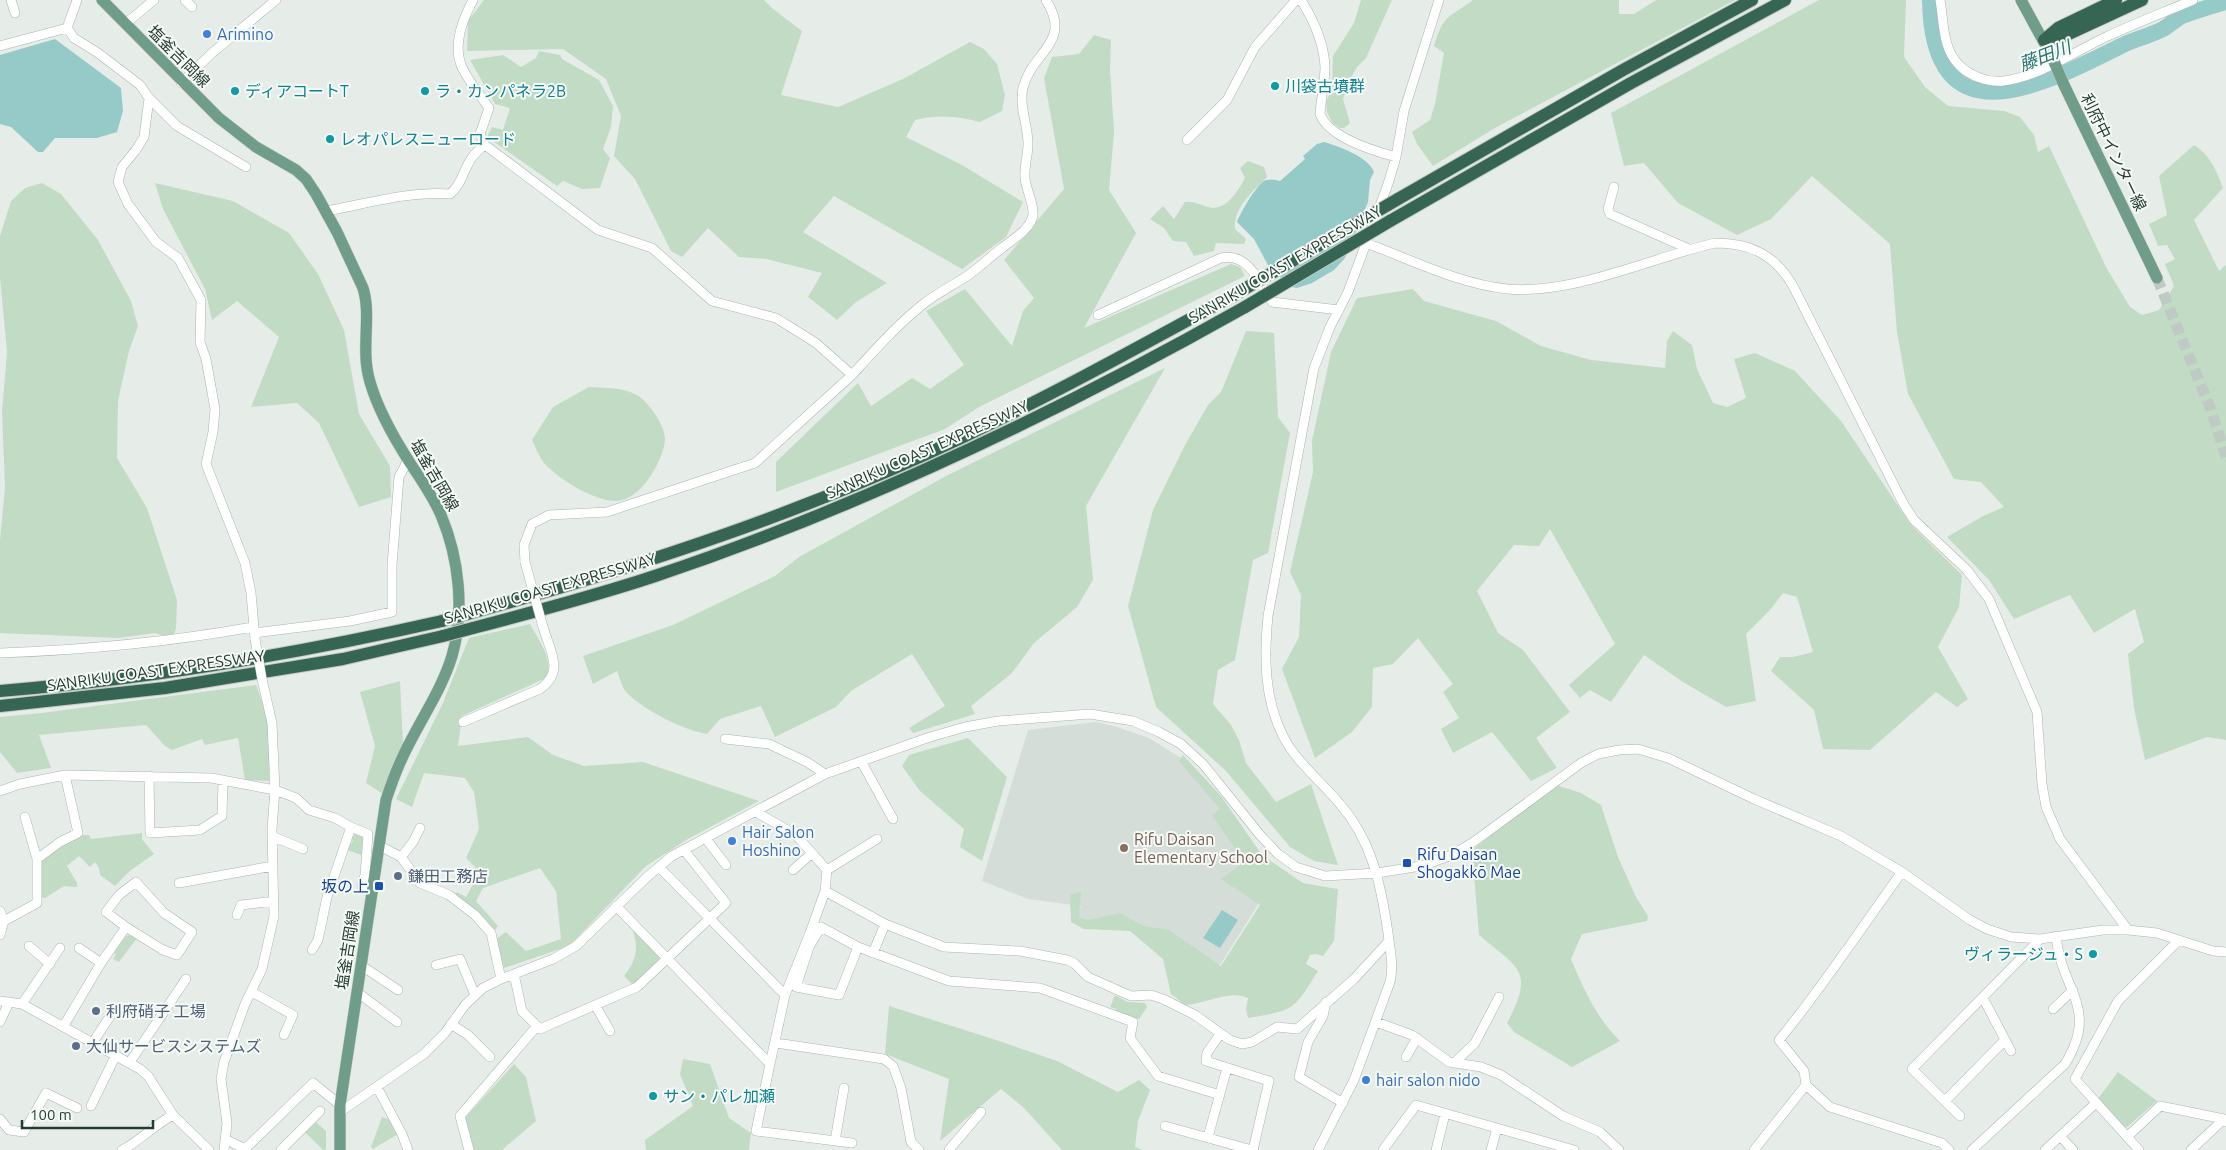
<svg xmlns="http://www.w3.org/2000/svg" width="2226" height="1150" viewBox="0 0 2226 1150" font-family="Ubuntu,'Noto Sans JP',sans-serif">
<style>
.built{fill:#d4ddd7}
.green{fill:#c2dbc4}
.water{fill:#95cac9}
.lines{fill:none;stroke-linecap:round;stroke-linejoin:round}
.river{stroke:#95cac9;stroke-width:16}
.major-tunnel{stroke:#c0cac4;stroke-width:11;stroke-dasharray:11 5.5;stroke-linecap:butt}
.minor-casing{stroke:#a9b5ae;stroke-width:10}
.major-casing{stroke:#c3c9c6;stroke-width:12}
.highway-casing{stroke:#c3c9c6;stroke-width:14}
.minor{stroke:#fff;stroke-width:9}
.major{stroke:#709d89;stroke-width:11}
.highway{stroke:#366553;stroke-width:12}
.minor-bridge-casing{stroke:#a9b5ae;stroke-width:10;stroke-linecap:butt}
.major-bridge-casing{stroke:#c3c9c6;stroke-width:12;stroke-linecap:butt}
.highway-bridge-casing{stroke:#c3c9c6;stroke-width:14;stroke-linecap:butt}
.minor-bridge{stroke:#fff;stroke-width:9}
.major-bridge{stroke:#709d89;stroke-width:11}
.highway-bridge{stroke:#366553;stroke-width:12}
.shop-dot{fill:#3f7fe0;stroke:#f6faf7;stroke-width:2}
.culture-dot{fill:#0f9aa8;stroke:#f6faf7;stroke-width:2}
.education-dot{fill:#8d6e63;stroke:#f6faf7;stroke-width:2}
.transit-dot{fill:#1a4fb4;stroke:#f6faf7;stroke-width:2}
.service-dot{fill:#5c6f8a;stroke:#f6faf7;stroke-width:2}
.labels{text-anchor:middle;stroke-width:4;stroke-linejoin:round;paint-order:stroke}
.shop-label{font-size:16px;fill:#366cbe;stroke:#f6faf7;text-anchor:start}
.street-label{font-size:16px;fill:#273d33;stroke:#f6faf7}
.culture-label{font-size:16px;fill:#0d838f;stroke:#f6faf7;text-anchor:start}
.education-label{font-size:16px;fill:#785e54;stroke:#f6faf7;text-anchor:start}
.transit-label{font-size:16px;fill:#164399;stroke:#f6faf7;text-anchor:start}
.service-label{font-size:16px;fill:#4e5e75;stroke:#f6faf7;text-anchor:start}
.water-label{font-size:18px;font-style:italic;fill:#287270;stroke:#f6faf7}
</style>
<rect width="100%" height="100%" fill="#e6ede8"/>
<!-- built -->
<path class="built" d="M1096 722 1114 726 1149 738 1184 760 1261 855 1279 871 1220 965 1168 932 1076 920 1081 906 1028 899 982 881 1028 730Z"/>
<!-- green -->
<path class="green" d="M484 0H764L773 9 802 31 781 95 838 107 903 79 970 42 984 49 997 64 1005 95 1002 111 980 122C958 116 938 114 915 120L906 137 962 165 1023 202 1006 237 962 269 834 196 803 232 887 283 856 302 837 320 808 297 822 273 766 259 739 257 708 228 682 257 671 251 635 179 614 156 621 116 606 79 563 49 467 51 468 21Z
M1361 0H1392L1366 58 1357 67 1348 83 1343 99 1350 123 1344 128H1340L1332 122 1327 112 1326 102 1332 89 1333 56 1354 23Z
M1473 0H1619V14H1634L1656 0H1735L1495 128 1433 166 1417 144 1412 132 1430 120 1435 104 1444 53 1434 46C1444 13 1448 19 1473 0Z
M1819 0H1906L1904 57 1925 87 1948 106 2004 111 2020 117 2034 135 2038 152 2049 146 2106 267 2130 307 2142 315 2159 310 2174 286 2165 264 2175 259 2167 245 2158 246 2149 224 2167 215 2159 176 2194 145C2211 156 2216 170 2223 188L2194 220 2219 271 2226 265V740L2207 737 2145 760 2134 708 2128 654 2144 642 2135 609 2094 633 2070 595 2014 619 1989 580 1947 537 1983 516 2004 507 1981 482 1954 479 1908 394 1897 332 1890 244 1812 176 1771 219 1737 235 1678 203 1644 163 1624 166 1611 113Z
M1094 35 1111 40 1110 68 1114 133 1109 190 1136 233 1084 328 1231 264 1240 267 1245 276 979 407 945 429 776 492V462L858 383 871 406 912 378 930 389 964 365 926 311 965 289 1012 346 1023 311 1034 298 1004 260 1064 189 1044 78 1052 57 1079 54Z
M539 51 560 55 562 59 599 80 613 106 611 127 603 149 610 158 600 188 582 189 563 181 557 186 487 137 492 127 503 130 510 108 495 104 470 60 503 55 521 67 536 58Z
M1248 161 1264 167 1267 177C1253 191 1233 208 1235 229L1246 239 1244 244 1216 243 1214 251 1194 256 1186 242 1173 241 1164 228 1150 219 1163 206 1174 219 1185 202C1193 201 1200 205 1208 207 1226 212 1238 191 1245 178L1240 168Z
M42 183 61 194 98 240 131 301 138 326 129 351 118 401 117 458 147 508 177 600 176 628 173 639 155 633 118 638 0 633V540L5 487 2 412 7 352 0 277V236L11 201 25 188Z
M155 183 233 201 289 233 318 274 344 330 359 414 390 466 391 497 359 507 319 423 297 403 251 407 279 337 237 301 212 320 205 289 163 209Z
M1413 289 1424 301 1496 321 1541 346 1591 360 1665 368 1667 341 1673 331 1692 345 1697 369 1713 403 1727 407 1746 398 1734 359 1755 353 1795 371 1841 421 1911 525 1962 575 1959 607 1938 647 1968 699 1957 707 1936 692 1870 750 1823 749 1814 710 1771 671 1780 657H1793L1813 652 1797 597 1783 593 1770 610 1746 634 1756 701 1726 707 1683 682 1644 655 1611 702 1590 690 1580 698 1569 685 1615 644 1550 529 1539 546 1514 545 1477 591 1498 633 1523 650 1570 712 1536 738 1557 768 1531 781 1492 732 1453 753 1441 729 1459 718 1443 692 1453 684 1418 638 1393 664 1373 668 1372 707 1352 732 1315 758 1282 669 1299 637 1301 595 1290 572 1313 472 1312 441 1331 352 1357 298Z
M1246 331 1274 333 1278 417 1290 433 1268 553 1253 560 1235 660 1218 670 1213 704 1231 725 1239 740 1246 763 1276 802 1311 784 1338 865 1314 861 1290 847 1226 771 1156 707 1128 606 1153 510 1185 445 1208 405 1221 392Z
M1165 368 1086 506 1093 580 1077 607 1034 643 1012 673 971 706 975 714 913 733 909 728 945 706 912 654 851 691 836 707 775 737 761 706 720 719 707 734C683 730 644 710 627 693 622 688 620 678 617 671L593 684 583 656 673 625 775 576 799 557 948 475Z
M589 387C605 388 626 387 640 397 650 405 665 425 665 439 664 460 641 500 617 501 596 502 562 481 547 466 540 460 536 448 532 440L553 407Z
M530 624C539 641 554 659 546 678L462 716 458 746 528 737 553 755 584 766 643 762 759 801 688 839 646 866 569 946 504 968 496 939 506 932 526 951 561 939 556 891 540 868 483 888 476 901 498 926 493 932 455 895 457 892 466 897 480 872 466 858 479 829 474 792 465 778 424 773 412 807 396 799 442 705 469 638Z
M400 681 403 745 394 761 383 794 366 783 375 746 360 692Z
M256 685 269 721V781L245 780 238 738 205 745 202 739 172 750 165 746 146 725 39 735 51 768 17 773 0 752V717L41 713Z
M968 738 1007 777 982 861 960 847 964 829 920 791 902 766 909 755Z
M1183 755 1221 796 1262 855 1303 883 1338 889 1334 941 1323 956 1316 954 1310 955 1306 964 1318 971C1293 1011 1295 1010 1248 1018L1246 1009 1248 998C1230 989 1204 1004 1185 1005L1171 994 1163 959 1130 931 1084 929 1071 922 1070 895 1081 892 1079 918 1089 920 1120 913 1143 926 1169 930 1221 966 1260 905 1221 879 1244 862 1212 815 1220 809 1179 761Z
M1556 785 1581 793 1601 805 1618 857 1636 897 1648 916 1647 921 1582 934 1571 959C1584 990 1596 1017 1620 1041L1572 1067 1514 1032 1507 1023C1535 970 1519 969 1479 935L1472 850Z
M142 833V839L154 854 131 870 115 886 100 875 99 868 95 862 90 867 79 856 67 866 77 883V887L64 886 45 898 41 897 40 861C55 850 70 835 89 835L91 839Z
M356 833 361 834 364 839 362 855 347 850 349 844H351L353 840 350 839Z
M632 928 660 958 633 985 624 976C637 959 639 948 632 928Z
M132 935 137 938 119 962 113 959 116 954 114 953 126 936Z
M1115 995 1128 1002 1145 1003 1147 1007 1139 1019 1116 1012V1009L1110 1007Z
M889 1006 993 1039 1057 1061 1118 1092 1139 1080 1150 1090 1138 1121 1135 1147 1143 1150H1062L1024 1108 1001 1089 940 1141 949 1079 885 1054Z
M683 1059 710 1064 729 1118 751 1133 749 1150H646L645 1140 693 1106 680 1074Z
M514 1064 526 1077 536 1121 502 1150H474L465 1118Z
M2118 1072 2157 1101 2127 1127 2121 1126 2097 1100Z
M382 1117 390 1120 398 1134 373 1149 371 1147Z
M316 1122 326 1131V1150H323L305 1132Z"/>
<!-- water -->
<path class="water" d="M55 39 121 88 123 111 117 132 97 138H55L43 152H38L11 127 0 124V55Z
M1324 142C1338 146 1369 157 1374 172L1370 180 1368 202 1345 258 1334 270 1312 283 1297 288 1291 287 1269 267 1254 239 1237 222C1240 213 1256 186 1264 181 1269 179 1275 180 1280 181L1305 159 1303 156 1317 144Z
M1222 910 1238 920 1220 948 1203 938Z"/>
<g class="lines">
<!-- river -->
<path class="river" d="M1930 0C1932 143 2041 86 2121 46 2134 39 2150 36 2163 29 2170 25 2176 19 2182 16 2196 11 2212 6 2226 2"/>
<!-- major-tunnel -->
<path class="major-tunnel" d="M2157 278 2211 410 2226 457"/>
<!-- minor casing -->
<g class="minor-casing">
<path id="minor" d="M11 0 15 13
M185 0 192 7
M473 0C463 19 453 43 461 65 466 78 481 96 489 108L480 134 485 145 598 230 652 248 712 301 776 318 816 343 852 375 755 463 607 512 549 515 532 524 524 545 525 562
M1301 0C1313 19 1324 44 1325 67 1325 82 1321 98 1320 114 1329 138 1374 151 1396 157
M1940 0C1944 22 1942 48 1959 65 1970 76 1988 83 2004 81 2041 76 2075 51 2108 36 2136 23 2165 12 2193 0
M125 24 154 0
M67 28 74 38 98 53 140 85 149 98 177 126 246 167
M0 46 67 28 77 0
M181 83 212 53 276 0
M149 98 144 137 136 150 122 167 118 182 128 204 156 242 178 258 201 300 200 342 206 359 215 409 213 432 206 464 245 563 251 593 255 639
M1187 140 1227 100 1255 47 1296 0
M1614 187 1608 209 1610 214 1689 249
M326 211C366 204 408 191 450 194 466 181 462 161 485 145
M1366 243C1412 260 1459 284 1507 289 1573 295 1650 258 1715 243 1751 243 1775 255 1793 286L1903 503 1914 520 1967 570 1989 599 2037 712 2042 784 2046 807 2060 839 2128 930
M1098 315 1221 258C1248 252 1260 283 1272 302L1339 310
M852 375C874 351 896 326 922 305 937 293 954 285 970 274 981 266 991 256 1002 248 1012 240 1031 229 1033 215 1034 203 1026 190 1025 178 1024 166 1028 156 1028 144 1028 125 1019 107 1023 88 1032 51 1073 43 1046 0
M254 633 350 621 392 612V565L399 477 408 460
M0 653C85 650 169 642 253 627
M463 722 540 689C565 672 550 651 543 627
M725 739 769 744 807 762 825 774
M861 761 893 819
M149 776 150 833 200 830 222 816 223 780
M0 791 20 784 65 775 211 778 275 790 296 798 309 810 335 818 351 827 327 897 318 940 312 950
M756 812 796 835 827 870 877 839
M351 827 368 834 365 875 362 886 373 891
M272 836 303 849
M706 839 726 865
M378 845 401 857 420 883 449 895 475 915 491 933 501 979
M401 857 413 842 420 828
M37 859 60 842 78 833 65 775
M659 867 785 995
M793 870 812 853
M827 870 825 891 885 924 944 947 1020 951 1067 960 1074 963 1088 977 1131 996 1151 995 1163 999 1195 1015 1230 1040 1242 1044 1252 1042 1277 1027 1297 1029 1354 979 1389 941
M179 883 273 866
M616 906 770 1064 785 995 810 933 825 891
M0 911 4 921 37 903V859L25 817
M237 915 241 905 274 901
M0 935 4 921
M29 946 50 964
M858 947 839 995 796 987 809 947 821 927 858 947 949 981 1040 988 1133 1022 1130 1038 1158 1076 1220 1095
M79 948 101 963
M873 953 885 924
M436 965 460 959 475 995
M362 966 398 990
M514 974 522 1011 540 1029 637 987 726 903 684 850
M252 992 293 1015 284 1035
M357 992 397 1022
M1983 998 2011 1051
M0 1001 22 1004 140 1069 148 1076 173 1115 209 1150
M1326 1002 1323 1016 1308 1042 1299 1077 1343 1103
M22 1004 60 948
M595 1005 610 1031
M2053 1009 2073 990
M0 1022 9 1002
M1376 1022 1412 1035 1449 1062 1481 1067 1501 1075 1563 1116 1600 1132 1619 1150
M451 1024 468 1035 490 1057
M63 1027 101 963 126 927 106 912 119 895 136 882 164 913 192 932 177 955 163 950 126 927
M1220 1034 1207 1053 1206 1061 1269 1081 1253 1150
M93 1042 111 1015
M776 1043 884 1059 893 1066 901 1088 911 1142 919 1150
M1406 1057 1417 1038
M130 1062 186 979
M1454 1063 1475 1043 1499 997
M770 1064 756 1131 852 1143
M1806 1085 1804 1071 1779 1040C1823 987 1861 928 1902 872
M377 1087 402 1134 408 1150
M1945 1101 2005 1040
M91 1106 116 1055
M340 1112 424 1054 445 1033 465 1005 483 988 501 979 553 959 576 946 647 877 672 856 825 774 930 737 965 727 998 721 1090 714 1133 721 1159 732 1181 744 1203 764 1260 835 1278 854 1296 867 1325 876 1377 873 1421 866 1452 855 1475 841 1581 763 1598 754 1619 750 1638 749 1668 758 1754 799 1841 836 1902 872 1970 920 1987 929 2011 937 2040 939 2103 930H2128L2157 933 2213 951 2226 952
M1960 1116 1912 1069 2040 939
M0 1119 9 1130 24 1132 46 1093 77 1108
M1165 1126 1252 1150
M2060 1136 2073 1150
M1208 1137 1227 1068
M2127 1137 2160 1106 2224 1119 2226 1122
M225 1139 245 1149 313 1083 340 1105
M835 1141 844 1088
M122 1150C140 1141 154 1125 173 1115
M224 1150 227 1123 221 1079 224 1062 245 1004 262 969 274 916 272 829 275 790 272 723 262 679
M281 1150 320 1111
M469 1150 460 1116 537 1026
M949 1150 981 1112
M1318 1150 1354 1080 1390 982C1394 965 1390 950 1388 933 1381 885 1372 840 1339 803 1321 781 1296 762 1283 736 1264 698 1264 657 1268 616L1314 368 1330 327 1348 292 1388 184 1396 157 1404 111 1439 0
M1383 1150 1416 1105 1574 1150
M1436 1150 1445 1114
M1491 1150 1497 1128
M1754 1150 1806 1085 1830 1107 1942 1143 1949 1150
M1972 1150 2065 1064C2100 1007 2061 991 2056 936
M2045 1150 2096 1103
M2139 1150 2075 1079 2118 1001 2178 941
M2191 1150 2224 1119"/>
</g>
<!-- major casing -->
<g class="major-casing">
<path id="major" d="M102 0 219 118 256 147 296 170 306 179 316 194 337 232 363 288C372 317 360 349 370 382 378 410 394 438 410 463 421 479 433 497 441 515 459 558 465 611 452 656 440 695 415 727 399 765 394 776 390 788 386 800L340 1105V1150
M2021 0 2052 57
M2064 85 2157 278"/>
</g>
<!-- highway casing -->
<g class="highway-casing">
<path id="highway" d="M2044 40 2062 37 2142 0
M2044 40 2058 28 2116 0
M1398 199 1623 70 1752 0
M1390 221 1631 83 1785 0
M471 613C639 567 805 512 963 437 1056 393 1146 343 1236 294
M473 628C534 612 595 596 655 576 861 507 1057 413 1245 307
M0 691C149 679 296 654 442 621
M0 706 165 688 343 659 443 636"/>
</g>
<!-- minor -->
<use href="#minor" class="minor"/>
<!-- major -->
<use href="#major" class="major"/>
<!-- highway -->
<use href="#highway" class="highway"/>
<!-- minor-bridge casing -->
<g class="minor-bridge-casing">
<path id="minor-bridge" d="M525 562 543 627
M255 639 262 679"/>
</g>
<!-- major-bridge casing -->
<g class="major-bridge-casing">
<path id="major-bridge" d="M2052 57 2064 85"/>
</g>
<!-- highway-bridge casing -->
<g class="highway-bridge-casing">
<path id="highway-bridge" d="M1236 294 1398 199
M1245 307 1390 221
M442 621 471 613
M443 636 473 628"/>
</g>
<!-- minor-bridge -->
<use href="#minor-bridge" class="minor-bridge"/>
<!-- major-bridge -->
<use href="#major-bridge" class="major-bridge"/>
<!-- highway-bridge -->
<use href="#highway-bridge" class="highway-bridge"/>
</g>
<!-- markers -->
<g class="shop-dot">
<circle cx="207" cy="34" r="5"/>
<circle cx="732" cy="841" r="5"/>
<circle cx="1366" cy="1080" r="5"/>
</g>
<g class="culture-dot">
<circle cx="1275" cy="86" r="5"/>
<circle cx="235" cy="91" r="5"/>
<circle cx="425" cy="91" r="5"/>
<circle cx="330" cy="139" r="5"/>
<circle cx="2093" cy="954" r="5"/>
<circle cx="653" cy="1096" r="5"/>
</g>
<circle class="education-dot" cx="1124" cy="848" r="5"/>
<g class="transit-dot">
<rect x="1402" y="858" width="10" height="10" rx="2.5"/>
<rect x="374" y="881" width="10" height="10" rx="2.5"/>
</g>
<g class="service-dot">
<circle cx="398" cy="876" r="5"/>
<circle cx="96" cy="1011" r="5"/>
<circle cx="76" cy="1046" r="5"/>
</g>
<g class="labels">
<!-- shop labels -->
<g class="shop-label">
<text x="217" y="40">Arimino</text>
<text x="742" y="838">Hair Salon<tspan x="742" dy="18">Hoshino</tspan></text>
<text x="1376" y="1086">hair salon nido</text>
</g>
<!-- street labels -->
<g class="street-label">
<text transform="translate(179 56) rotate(45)" y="6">塩釜吉岡線</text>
<text transform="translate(2114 152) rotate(64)" y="6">利府中インター線</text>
<text transform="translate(1285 264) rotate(-30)" y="6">SANRIKU COAST EXPRESSWAY</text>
<text transform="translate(927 449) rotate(-24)" y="6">SANRIKU COAST EXPRESSWAY</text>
<text transform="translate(435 475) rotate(60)" y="6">塩釜吉岡線</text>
<text transform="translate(550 588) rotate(-16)" y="6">SANRIKU COAST EXPRESSWAY</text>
<text transform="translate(156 670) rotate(-8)" y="6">SANRIKU COAST EXPRESSWAY</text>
<text transform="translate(347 950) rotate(-81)" y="6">塩釜吉岡線</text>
</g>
<!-- culture labels -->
<g class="culture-label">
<text x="1285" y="92">川袋古墳群</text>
<text x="245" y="97">ディアコートT</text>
<text x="435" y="97">ラ・カンパネラ2B</text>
<text x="340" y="145">レオパレスニューロード</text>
<text x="2083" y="960" text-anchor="end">ヴィラージュ・S</text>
<text x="663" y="1102">サン・パレ加瀬</text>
</g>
<!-- education labels -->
<g class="education-label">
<text x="1134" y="845">Rifu Daisan<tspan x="1134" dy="18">Elementary School</tspan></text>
</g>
<!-- transit labels -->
<g class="transit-label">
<text x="1417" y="860">Rifu Daisan<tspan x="1417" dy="18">Shogakkō Mae</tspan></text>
<text x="369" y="892" text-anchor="end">坂の上</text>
</g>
<!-- service labels -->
<g class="service-label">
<text x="408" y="882">鎌田工務店</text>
<text x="106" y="1017">利府硝子 工場</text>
<text x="86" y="1052">大仙サービスシステムズ</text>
</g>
<!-- water labels -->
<g class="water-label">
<text transform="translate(2045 56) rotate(-21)" y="6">藤田川</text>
</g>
</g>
<!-- scale -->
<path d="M22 1120v8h131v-8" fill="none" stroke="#273d33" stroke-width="2.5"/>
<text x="30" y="1120" font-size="15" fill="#273d33" stroke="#f6faf7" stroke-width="4" paint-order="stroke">100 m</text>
</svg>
